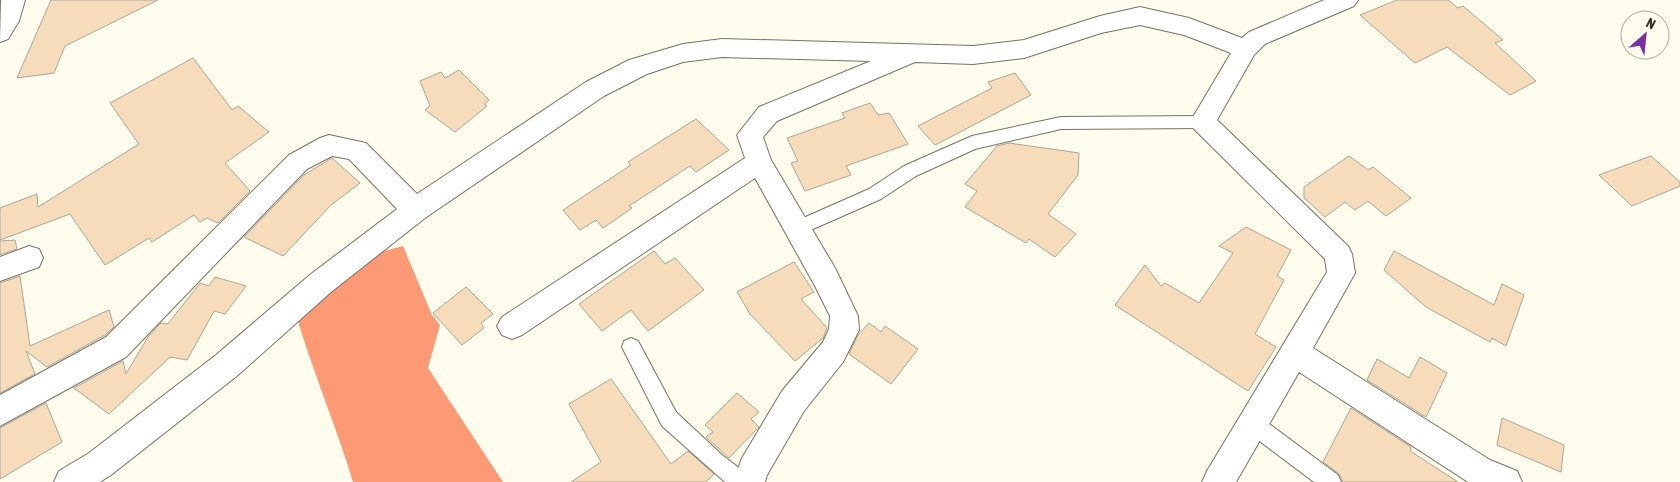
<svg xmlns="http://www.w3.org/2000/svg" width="1680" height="482" viewBox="0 0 1680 482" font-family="'Asap Condensed',sans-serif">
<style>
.forest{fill:#fd9a76}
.building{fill:#f7dcbc;stroke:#aea397}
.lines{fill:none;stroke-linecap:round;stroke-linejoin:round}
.lane-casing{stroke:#757365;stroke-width:2}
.street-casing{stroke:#757365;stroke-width:2}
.lane{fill:#fff;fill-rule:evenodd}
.street{fill:#fff;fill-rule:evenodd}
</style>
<rect width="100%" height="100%" fill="#fefcec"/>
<!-- forest -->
<path class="forest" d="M403 246 432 315 440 325 428 368 503 482H353C336 426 313 372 296 315L380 252Z"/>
<!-- building -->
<path class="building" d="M51 0H158L65 46 54 73 17 78Z
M1397 0H1448L1458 8 1463 6 1503 40 1495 43 1536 81 1510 95 1447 47 1415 63 1360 15Z
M193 58 232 110 238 106 269 132 225 163 250 191 218 223 207 218 200 222 194 215 152 242 149 238 105 265 70 214 0 240V208L37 194 38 207 139 144 110 103Z
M459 70 489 100 484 104 487 106 455 132 425 110 430 106 420 81 441 72 445 78Z
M1015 73 1031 95 935 145 918 126 992 88 988 82Z
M870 103 878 115 889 113 908 144 846 166 851 175 805 191 791 163 798 161 787 138 845 118 842 113Z
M696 119 729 150 696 172 690 166 629 206 632 208 603 228 596 220 580 230 563 210 631 165 628 162Z
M1009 143 1079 153 1078 175 1048 214 1076 234 1055 257 1029 239 1026 243 965 207 977 191 965 184 997 146Z
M1349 156 1368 170 1373 167 1411 198 1386 216 1368 201 1355 210 1345 202 1325 217 1304 198V187Z
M1651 156 1680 182V186L1632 206 1599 175Z
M332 158 360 183 331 205 283 256 244 237 304 175Z
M1246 227 1291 250 1277 276 1284 280 1255 334 1276 347 1248 391 1115 305 1145 265 1161 286 1165 283 1199 303 1233 253 1219 246Z
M15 240 17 249 0 255V241Z
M654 251 665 264 675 258 704 290 648 331 631 310 602 331 579 304Z
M1394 251 1494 305 1502 284 1524 295 1506 346 1492 338 1490 342 1426 307 1384 270Z
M794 262 814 292 801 299 827 328 823 338 795 361 750 314 737 292Z
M20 276 30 346 109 310 114 327 105 335 47 367 26 351 35 374 0 393V283Z
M215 277 246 286 225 314 214 311 187 360 170 357 109 414 74 388 123 361 126 374 148 337 161 323 168 324 200 283 209 286Z
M466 287 493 314 481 323 484 328 462 345 433 313Z
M869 323 881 332 885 326 918 349 891 384 849 354 858 335Z
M1420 357 1447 373 1426 417 1367 380 1377 359 1409 378Z
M611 379 671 464 688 451 714 474 706 482H571L601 462 569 404Z
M737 393 759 412 751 419 759 427 729 458 706 437 713 432 705 425Z
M46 403 62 442 0 479V428Z
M1351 408 1411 447 1410 451 1458 482H1343L1339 474 1323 462Z
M1502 418 1564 445 1561 472 1497 445Z"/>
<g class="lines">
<!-- lane casing -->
<g class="lane-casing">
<path id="lane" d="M1203 116 1209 118 1211 122 1209 126 1203 128 1061 129 975 149 916 176 881 199 804 233 798 235 792 233 789 228 792 223 869 189 904 166 972 136 1061 117Z
M631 338 638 341 676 412 722 455 743 471 752 475 755 482H725L662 426 622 347 624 341Z
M1253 415 1260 417 1338 475 1341 482H1314L1246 431 1243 424 1246 417Z"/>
</g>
<!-- street casing -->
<g class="street-casing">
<path id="street" d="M1 0H25L19 21 8 39 0 42Z
M1324 0H1358L1354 6 1265 44 1254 55 1217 120 1348 246 1352 254 1355 273 1313 348 1490 460 1517 471 1522 482H1468L1299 372 1236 482H1202L1207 471 1327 272 1325 259 1194 129 1190 122 1231 53 1184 35 1140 25 1101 33 1024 58 973 64 915 62 777 121 763 137 771 160 835 268 858 316 859 330 843 362 804 411 767 475 765 482H733L742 458 782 391 823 342 829 329 830 316 815 286 755 178 522 335 512 339 502 335 497 326 502 317 745 158 737 135 759 107 871 61 722 57 683 62 647 74 604 96 425 218 331 292 238 375 111 475 100 482H54L59 471 89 453 216 355 311 274 397 209 349 159 332 156 307 169 126 357 0 426V395L106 337 289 155 320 138 329 135 366 143 417 194 586 82 629 60 683 44 722 39 973 46 1024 40 1100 16 1140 7 1189 18 1242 38 1249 32Z
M29 246 39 249 43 258 39 267 0 281V257Z"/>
</g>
<!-- lane -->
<use href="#lane" class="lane"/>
<!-- street -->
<use href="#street" class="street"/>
</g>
<!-- north arrow -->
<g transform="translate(1645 35) rotate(27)"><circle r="24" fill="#fefcec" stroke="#adac9f"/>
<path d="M0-4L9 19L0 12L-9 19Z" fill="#7832a5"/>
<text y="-8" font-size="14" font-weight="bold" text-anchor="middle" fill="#33332c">N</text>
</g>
</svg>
